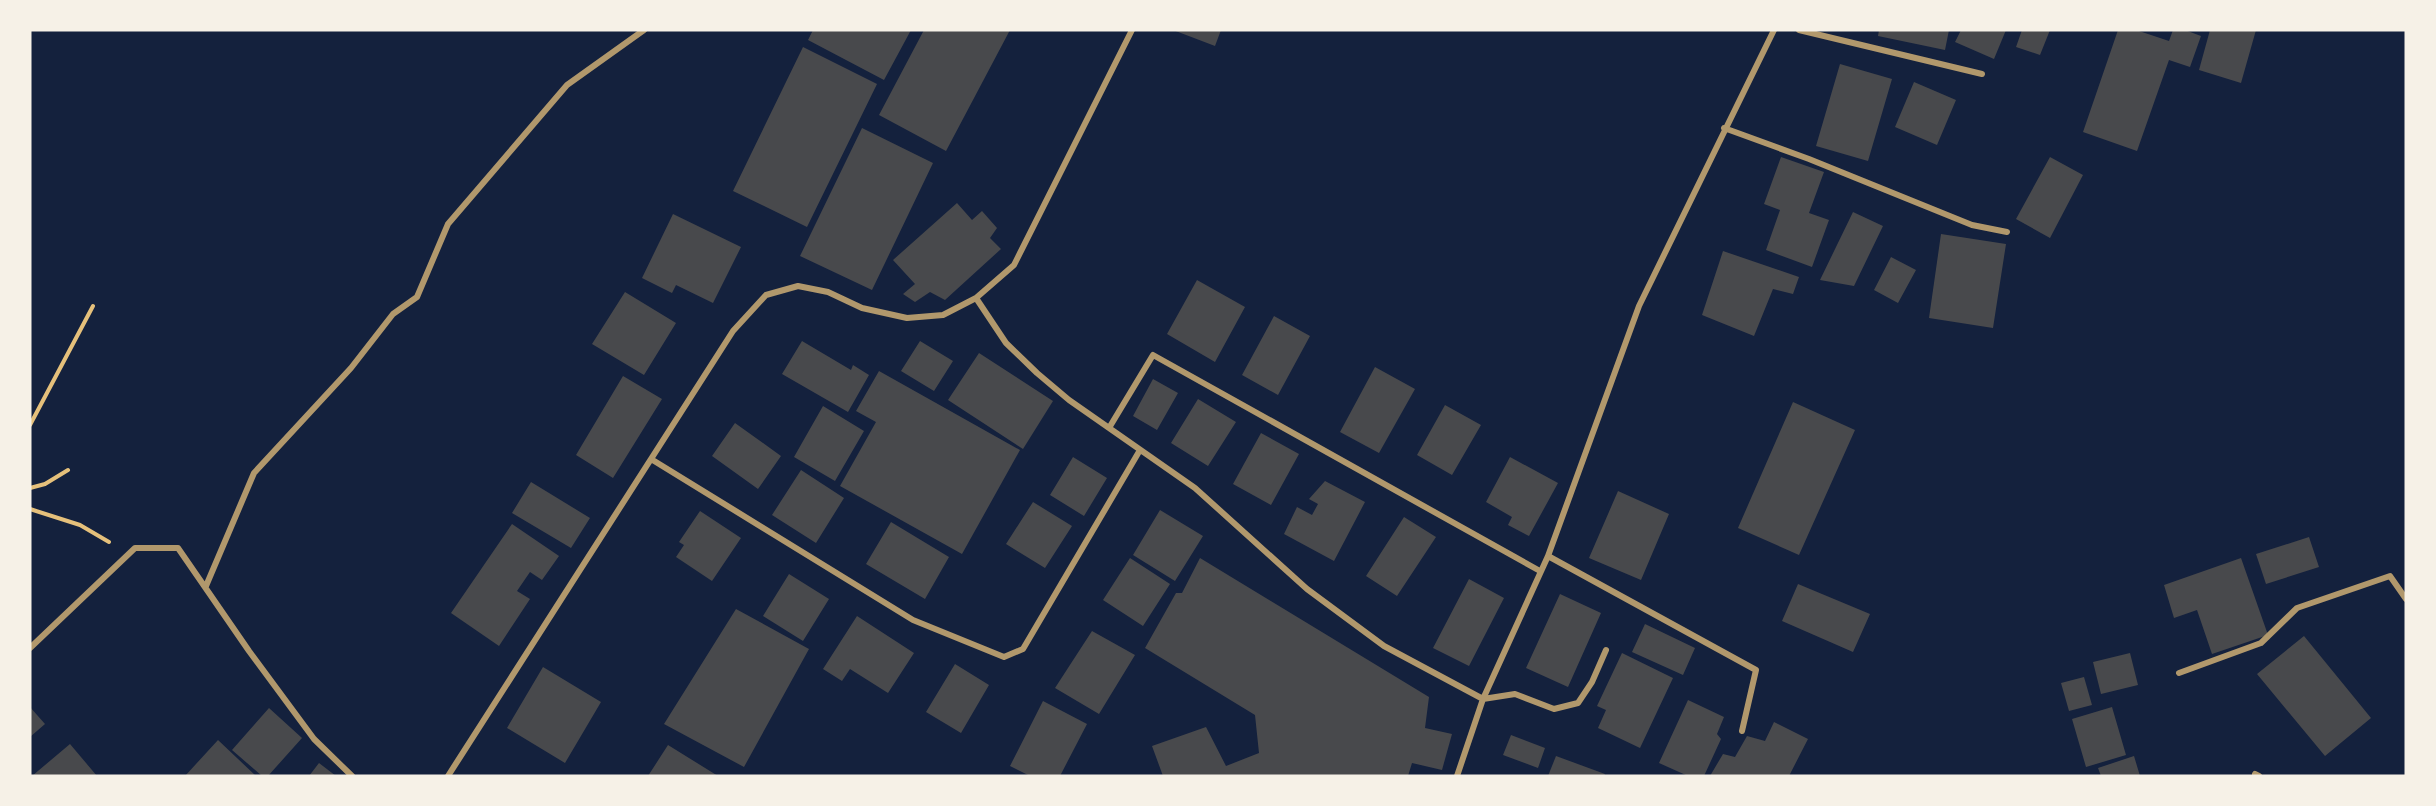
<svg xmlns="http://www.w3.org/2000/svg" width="2436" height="806" viewBox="0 0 2436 806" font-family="'IBM Plex Sans',sans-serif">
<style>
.building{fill:#48494c}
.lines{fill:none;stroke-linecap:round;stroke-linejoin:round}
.path{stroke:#e5c07b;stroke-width:4}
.minor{stroke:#b1986c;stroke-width:6}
</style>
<rect width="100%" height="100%" fill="#14213d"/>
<!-- building -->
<path class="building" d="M813 30H911L884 80 808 40Z
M924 30H1010L946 151 879 115Z
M1173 30H1221L1215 46Z
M1879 30H1949L1945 50 1878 36Z
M1961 30H2006L1994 59 1955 42Z
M2022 30H2050L2040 55 2016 47Z
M2118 30H2136L2169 41 2173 30H2185L2201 36 2190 67 2169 60 2137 151 2083 132Z
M2210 30H2256L2241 83 2199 70Z
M803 47 877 84 807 227 733 191Z
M1840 64 1892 79 1868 161 1816 146Z
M1914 82 1956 100 1937 145 1895 127Z
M862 128 933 163 872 290 800 256Z
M1781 157 1824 172 1809 213 1829 220 1812 267 1766 250 1780 210 1764 204Z
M2050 157 2083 175 2050 238 2016 219Z
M957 203 972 220 982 211 997 228 990 238 1001 249 945 300 930 292 915 302 903 294 915 284 893 260Z
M1853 212 1883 226 1854 286 1820 280Z
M673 214 741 247 713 303 676 285 672 293 642 278Z
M1941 234 2006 244 1993 328 1929 318Z
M1723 251 1799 277 1793 294 1773 289 1754 336 1702 315Z
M1891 257 1916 270 1898 303 1874 290Z
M1197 280 1245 307 1215 362 1167 334Z
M625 292 676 323 644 375 592 344Z
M1274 316 1310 336 1278 395 1242 375Z
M802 341 851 370 853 365 869 375 848 412 782 374Z
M920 341 953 361 934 391 901 371Z
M979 353 1053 401 1023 449 948 400Z
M1375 367 1415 389 1379 453 1340 432Z
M879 371 1020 450 962 554 840 486 876 422 856 411Z
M623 376 662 399 613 478 576 455Z
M1153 379 1178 393 1157 430 1133 416Z
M1198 399 1236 422 1208 466 1171 443Z
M1793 402 1855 430 1799 555 1738 528Z
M1445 405 1481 425 1452 475 1417 455Z
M823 406 864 431 835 481 794 457Z
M735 423 781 456 758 489 712 456Z
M1261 433 1299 454 1271 505 1233 484Z
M1073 457 1107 478 1084 516 1050 495Z
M1510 457 1558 483 1529 536 1508 525 1512 517 1486 502Z
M801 470 844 498 816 543 772 515Z
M1325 481 1365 502 1334 561 1284 534 1297 507 1312 515 1318 504 1309 499Z
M531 482 590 518 571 548 512 513Z
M1618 491 1669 514 1641 580 1589 558Z
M1033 502 1072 526 1045 568 1006 544Z
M1160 510 1203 536 1175 581 1133 555Z
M700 511 741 538 712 581 676 557 684 545 679 542Z
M1404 517 1436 537 1397 596 1366 576Z
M891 522 949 557 925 599 866 564Z
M512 524 559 556 542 580 530 572 517 591 530 599 499 646 451 613Z
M2309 537 2319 567 2266 584 2256 554Z
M1130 558 1170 584 1143 626 1103 600Z
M1200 558 1429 697 1425 728 1452 734 1442 770 1412 763 1408 776H1163L1152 746 1206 727 1226 766 1259 753 1255 715 1145 648 1176 593H1182Z
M2241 558 2268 635 2212 654 2197 610 2174 618 2164 585Z
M789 574 829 599 803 641 763 616Z
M1469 579 1504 598 1469 666 1433 648Z
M1798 584 1870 614 1853 652 1782 621Z
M1560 594 1601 613 1568 687 1526 668Z
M736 609 809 649 744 767 664 724Z
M857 616 914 653 888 693 850 669 842 681 823 669Z
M1645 624 1695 648 1683 675 1632 652Z
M1092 631 1135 655 1099 714 1055 688Z
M2304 636 2371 718 2325 756 2257 674Z
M1622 653 1673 678 1640 748 1598 728 1606 710 1597 706Z
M2130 653 2138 685 2101 694 2093 662Z
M955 664 989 685 961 733 926 712Z
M543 667 601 702 565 763 507 728Z
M2084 677 2092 705 2069 711 2061 683Z
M1688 700 1724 717 1717 734 1721 739 1704 776H1688L1659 763Z
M1043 701 1087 724 1060 776H1030L1010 766Z
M30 707 45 724 30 737Z
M2112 707 2126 755 2086 767 2072 719Z
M269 708 302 738 268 776H262L232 750Z
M1774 722 1808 739 1789 776H1710L1723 754 1735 757 1747 736 1765 741Z
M1511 735 1545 748 1538 768 1503 755Z
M218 740 256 776H185Z
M70 744 97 776H32Z
M668 745 718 776H648Z
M1556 756 1605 774 1604 776H1548Z
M2134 756 2140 776H2101L2098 768Z
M319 763 336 776H309Z"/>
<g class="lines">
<!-- path -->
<path class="path" d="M30 425 93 306
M30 488 45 484 68 470
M30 509 80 525 109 542"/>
<!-- minor -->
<path class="minor" d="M1799 30 1982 74
M1724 128 1809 159 1972 225 2007 232
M976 298 1006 343 1037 373 1069 400 1195 488 1307 589 1384 646 1483 699 1515 694 1554 709 1578 703 1592 682 1606 650
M1109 428 1153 355 1540 571
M651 459 913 620 1004 657 1023 649 1140 450
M1548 556 1756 670 1742 731
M206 586 254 473 351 368 393 314 417 297 448 224 567 85 644 30
M30 648 135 548H178L249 651 314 739 352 776
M2179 673 2261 643 2297 608 2390 576 2406 599
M2255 774 2259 776
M448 776 733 331 766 295 798 286 828 292 862 308 907 318 943 315 976 298 1014 265 1132 30
M1457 776 1483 699 1548 556 1639 306 1774 30"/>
</g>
<!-- border -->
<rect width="2436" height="806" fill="none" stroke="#f6f1e7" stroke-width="63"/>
</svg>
